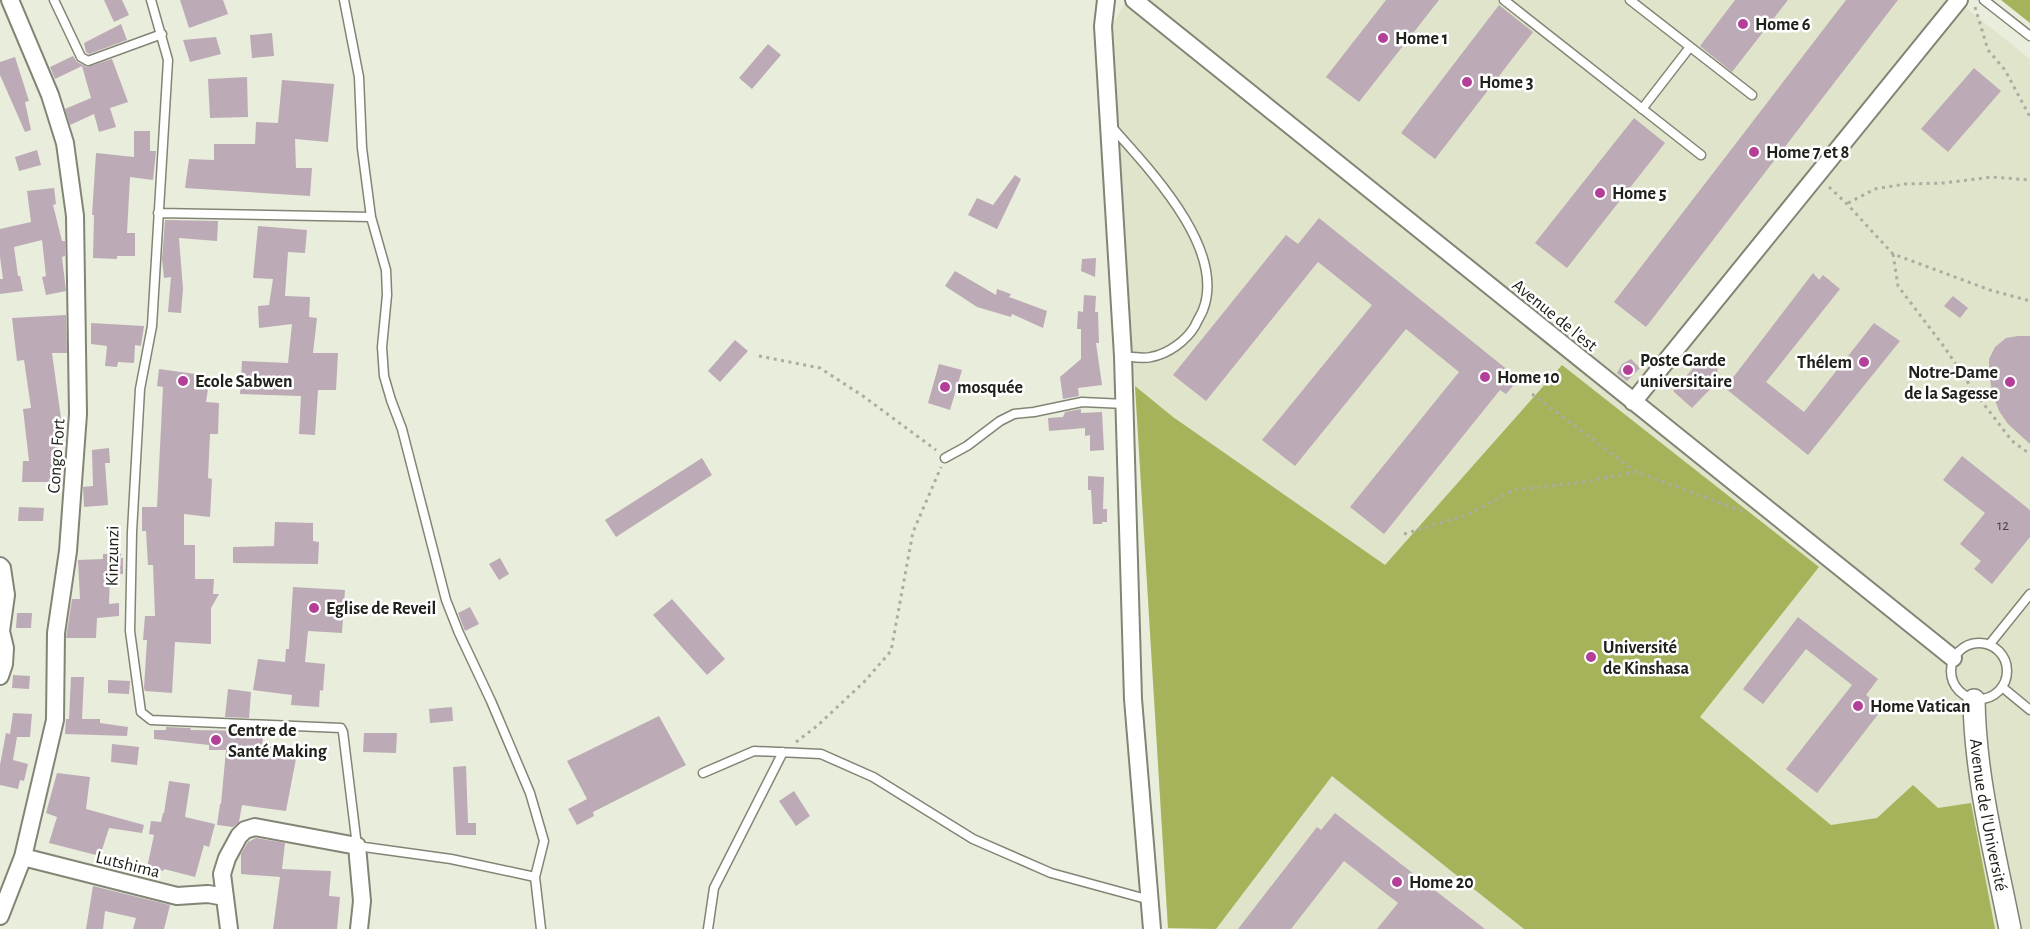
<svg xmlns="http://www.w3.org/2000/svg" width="2030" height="929" viewBox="0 0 2030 929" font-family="'Alegreya Sans',sans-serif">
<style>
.built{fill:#dfe4ca}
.forest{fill:#a6b35b}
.building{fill:#bcabb6}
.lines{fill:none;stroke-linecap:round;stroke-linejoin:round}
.service-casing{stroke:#828575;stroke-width:11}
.minor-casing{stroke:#828575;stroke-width:20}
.tertiary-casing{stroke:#828575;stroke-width:24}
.path{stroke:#aaad9f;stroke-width:3;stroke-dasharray:3 4.5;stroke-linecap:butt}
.service{stroke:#fff;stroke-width:8}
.minor{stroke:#fff;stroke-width:16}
.tertiary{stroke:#fff;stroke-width:21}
.poi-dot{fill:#b33f98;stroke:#fff;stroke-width:2}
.labels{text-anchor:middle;stroke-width:5;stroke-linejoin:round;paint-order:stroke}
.number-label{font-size:15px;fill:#474441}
.poi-label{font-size:18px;font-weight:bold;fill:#20211a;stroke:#fff;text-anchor:start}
.street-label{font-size:18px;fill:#20211a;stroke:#fff}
</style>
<rect width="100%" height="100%" fill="#e9eddb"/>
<!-- built -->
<path class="built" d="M1127 0H1956L2030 59V929H1168L1135 386 1109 30Z"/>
<!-- forest -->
<path class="forest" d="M2001 0H2030V23Z
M1562 365 1819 567 1700 717 1831 825 1877 818 1913 785 1938 808 1971 803 1995 929H1524L1332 776 1216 929 1168 928 1135 386 1173 417 1385 565Z"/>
<!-- building -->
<path class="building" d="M104 0H122L129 15 114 22Z
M180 0H223L228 14 189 28Z
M1386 0H1439L1359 102 1326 77Z
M1735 0H1788L1732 72 1700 46Z
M1846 0H1898L1646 327 1614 302Z
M1499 5 1533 32 1435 159 1401 133Z
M121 24 127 40 89 54 86 52 84 43Z
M272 33 274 56 252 58 250 35Z
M216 37 221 54 190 62 183 40Z
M768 44 781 55 752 89 739 78Z
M73 56 77 62 87 67 112 59 128 102 110 108 116 127 99 132 94 114 70 125 65 109 91 98 82 66 55 79 50 67Z
M15 57 29 101 25 102 31 130 25 132 0 75V62Z
M1974 68 2001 91 1948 152 1921 129Z
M247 77 248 117 210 118 208 79Z
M282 80 334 84 328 142 295 139 296 168H312L310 196 185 188 189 159 214 160V144H255L256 122 278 123Z
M1634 118 1665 143 1567 268 1535 243Z
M134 131H150V151H156L153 180 130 177 127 233H135V256H117V259L93 258 94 215H92L96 153 134 157Z
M37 150 41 165 19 171 15 157Z
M1015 175 1021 179 997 229 968 215 977 198 993 205Z
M54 188 56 204 53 205 62 241H65V256L62 257 66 291 46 295 42 277 46 276 42 240 14 247 18 276H20L23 291 0 294V279H3L0 257V229L31 222 27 191Z
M1319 218 1519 379 1506 394 1500 390 1384 534 1350 507 1459 372 1406 329 1295 466 1262 440 1372 305 1318 262 1206 401 1173 375 1286 235 1298 244Z
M165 220 218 221 217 241 179 238 183 289 181 313 168 312 171 277 164 278 162 259Z
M258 226 307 230 305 253 288 252 285 296 310 297 309 317 317 318 313 353H338L336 390H318L315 435 299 434 301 396 240 394 242 361 288 363 292 324 259 328 258 306 269 305 273 279 253 278Z
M1096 258 1095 277 1081 271 1082 259Z
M955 271 996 295 997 289 1011 294 1009 297 1047 311 1043 328 1012 314 1011 317 977 307 945 286Z
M1813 273 1819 280 1823 275 1840 289 1766 382 1804 412 1874 323 1900 341 1808 455 1725 388Z
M1084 295 1096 296 1095 312H1098L1099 343H1096L1102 385 1078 388 1079 396 1063 399 1060 377 1081 359V329H1077L1078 311 1083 312Z
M1953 296 1968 308 1960 318 1944 306Z
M66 315 67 353H52L64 440 58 441 57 482H22L23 461H29L23 409 31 408 24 360 17 361 12 318Z
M91 323 144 326 141 346 135 345 134 363 118 362 117 367 105 366 107 346 91 344Z
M2018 336H2030V444L2008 424 1999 411 1992 392 1989 372V359L1995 347 2006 338Z
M735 340 748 351 720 382 708 371Z
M1705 355 1717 364 1718 381 1692 408 1673 391Z
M1631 359 1640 368 1627 381 1617 373 1622 364Z
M939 364 962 370 950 410 928 403Z
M159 369 210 376 206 402 219 403 218 434H210L208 478 212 479 210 517 184 514V545H195V579H214L213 594H219L211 608V644L175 642 172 693 145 691 144 688 147 640H143L145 616H155L153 565H148L146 531H142V507H157L163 387 157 386Z
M1081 409V413L1102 412 1104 450 1090 451V435L1085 436V428L1049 431 1048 418 1063 417 1065 412Z
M109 448 110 463H105L108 505 84 507 83 487 93 486 92 450Z
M1962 456 2030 510V537L1992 584 1974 569 1981 561 1960 544 1985 513 1943 480Z
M702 458 712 475 616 537 605 520Z
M1088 476 1104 477 1103 509H1107V522H1102V524H1093L1091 490H1088Z
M19 507 44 508 43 521H18Z
M275 522 313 523V541L319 542 318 564 233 563V547L274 546Z
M121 553V558H123V574L110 575 109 604 119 603V616L97 618 96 638H66L72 599H80L78 560 103 559V554Z
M500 558 509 574 499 580 489 564Z
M293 587 345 590 342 633 308 631 305 662 325 664 323 691 320 690 319 707 291 705 292 695 253 690 258 659 285 662 286 649H289Z
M672 599 725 659 707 675 653 615Z
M470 607 479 624 465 631 458 613Z
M17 613H32L31 628H16Z
M1798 617 1878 679 1866 695 1883 708 1817 793 1786 769 1852 685 1806 649 1763 704 1743 689Z
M13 675 30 676 29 689 12 688Z
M71 677H84L82 719H100V723L128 727 127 736 65 734 66 719H69Z
M108 680 130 681 129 694 108 693Z
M228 689 251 692 249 718 225 717Z
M452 707 453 721 430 723 429 709Z
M13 713 32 714 30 737H17L13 760 28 764 24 781 20 780 18 789 0 785V765L6 733 10 734Z
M659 716 686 765 593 812 594 816 577 825 568 809 587 799 567 761Z
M166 727 191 728 190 730 264 731 262 746 298 748 286 811 242 805 239 822 233 827 217 825 220 804H221L226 750H209V745L154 739V730H166Z
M364 733H397L396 753 363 752Z
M112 744 139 747 137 765 111 762Z
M466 766 468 823H476V835H456L453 767Z
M57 773 90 777 86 809 144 825 142 833 109 828 100 856 49 843 57 817 46 813Z
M169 781 190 784 185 817 215 824 209 847 204 845 195 877 164 869 163 871 147 868 154 835 149 834 151 821 161 822 163 813H164Z
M794 791 810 816 796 826 779 801Z
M1335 813 1485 929H1377L1398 903 1344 861 1291 929H1238L1317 827 1321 830Z
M256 838 285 843 282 869 331 871 329 896 340 897 337 929H273L280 877 241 874V854L248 842Z
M93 886 170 905 164 929H133L136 918 105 911 103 929H86Z"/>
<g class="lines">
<!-- service casing -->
<g class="service-casing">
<path id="service" d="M54 0 81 57 88 61 162 34
M151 0 168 60 152 326 140 389 132 532 130 631 141 712 151 720 341 728 343 732 357 846 451 859 535 877 544 841 530 793 491 701 459 633 446 600 402 429 391 400 384 376 382 347 387 295 386 270 371 217 362 148 359 77 344 0
M1504 0 1701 155
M1630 0 1752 95
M1984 0 2030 36
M1642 109 1690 47
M1110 125C1147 167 1227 248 1203 310 1201 315 1197 321 1195 326 1186 341 1168 354 1151 357 1143 359 1132 357 1123 356
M158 213 371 217
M945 458 967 446 1000 421 1014 414 1034 412 1082 402 1125 404
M1951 671a28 28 0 1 1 56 0a28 28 0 1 1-56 0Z
M1989 645 2030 594
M2002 687 2030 710
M703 773 754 751 821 754 873 777 973 839 1051 873 1150 900
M535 877 541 929
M708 929 714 888 783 752"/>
</g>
<!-- minor casing -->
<g class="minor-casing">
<path id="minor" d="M1106 0 1103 26 1123 356 1133 699 1152 929
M1134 0 1953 658
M1633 402 1959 0
M0 566 2 568 6 595 1 631 5 648 4 664 0 676
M23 857 177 896 208 894 225 897
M0 916 23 857 55 720 56 633 68 551 78 414 75 216 65 143 50 95 10 0
M229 929 222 874 227 858 239 836 245 830 255 827 357 846 362 901 359 929"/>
</g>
<!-- tertiary casing -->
<g class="tertiary-casing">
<g id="tertiary">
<path id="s1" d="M1974 700C1975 777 1995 853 2010 929"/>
</g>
</g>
<!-- path -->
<path class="path" d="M1975 7 1988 50 2005 70 2030 117
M1829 187 1847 204 1893 254 1990 290 2030 301
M1848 203 1875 189 1905 184 1944 183 1992 177 2030 180
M1893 254 1898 286 1945 348 1973 390 2012 441 2030 454
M759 356 820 368 863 396 936 450
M1532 394 1636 472 1745 512
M1404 534 1467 515 1514 490 1583 482 1636 472
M796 742 817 726 864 682 891 651 913 532 941 467"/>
<!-- service -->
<use href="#service" class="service"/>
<!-- minor -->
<use href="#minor" class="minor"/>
<!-- tertiary -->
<use href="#tertiary" class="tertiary"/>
</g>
<!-- markers -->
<g class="poi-dot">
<circle cx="1743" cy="24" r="6"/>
<circle cx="1383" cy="38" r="6"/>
<circle cx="1467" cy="82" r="6"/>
<circle cx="1754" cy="152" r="6"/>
<circle cx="1600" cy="193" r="6"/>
<circle cx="1864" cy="362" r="6"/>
<circle cx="1628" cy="370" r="6"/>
<circle cx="1485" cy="377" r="6"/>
<circle cx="183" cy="381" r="6"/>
<circle cx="2010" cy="382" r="6"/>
<circle cx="945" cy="387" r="6"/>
<circle cx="314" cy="608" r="6"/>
<circle cx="1591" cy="657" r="6"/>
<circle cx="1858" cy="706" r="6"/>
<circle cx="216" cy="740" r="6"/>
<circle cx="1397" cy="882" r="6"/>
</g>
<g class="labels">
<!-- number labels -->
<g class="number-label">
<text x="2003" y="530">12</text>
</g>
<!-- poi labels -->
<g class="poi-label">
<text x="1755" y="30">Home 6</text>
<text x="1395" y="44">Home 1</text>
<text x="1479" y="88">Home 3</text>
<text x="1766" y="158">Home 7 et 8</text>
<text x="1612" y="199">Home 5</text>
<text x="1640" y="366">Poste Garde<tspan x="1640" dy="21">universitaire</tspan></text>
<text x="1852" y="368" text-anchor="end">Thélem</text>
<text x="1998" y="378" text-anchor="end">Notre-Dame<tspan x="1998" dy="21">de la Sagesse</tspan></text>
<text x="1497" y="383">Home 10</text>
<text x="195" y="387">Ecole Sabwen</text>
<text x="957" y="393">mosquée</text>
<text x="326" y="614">Eglise de Reveil</text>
<text x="1603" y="653">Université<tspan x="1603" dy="21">de Kinshasa</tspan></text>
<text x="1870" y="712">Home Vatican</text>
<text x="228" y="736">Centre de<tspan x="228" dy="21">Santé Making</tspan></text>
<text x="1409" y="888">Home 20</text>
</g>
<!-- street labels -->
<g class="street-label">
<text transform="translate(1555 315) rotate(39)" y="6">Avenue de l'est</text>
<text transform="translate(56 456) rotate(-86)" y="6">Congo Fort</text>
<text transform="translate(112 556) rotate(-89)" y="6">Kinzunzi</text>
<text dy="6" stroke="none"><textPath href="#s1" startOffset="116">Avenue de l'Université</textPath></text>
<text transform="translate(128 864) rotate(14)" y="6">Lutshima</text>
</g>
</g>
</svg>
